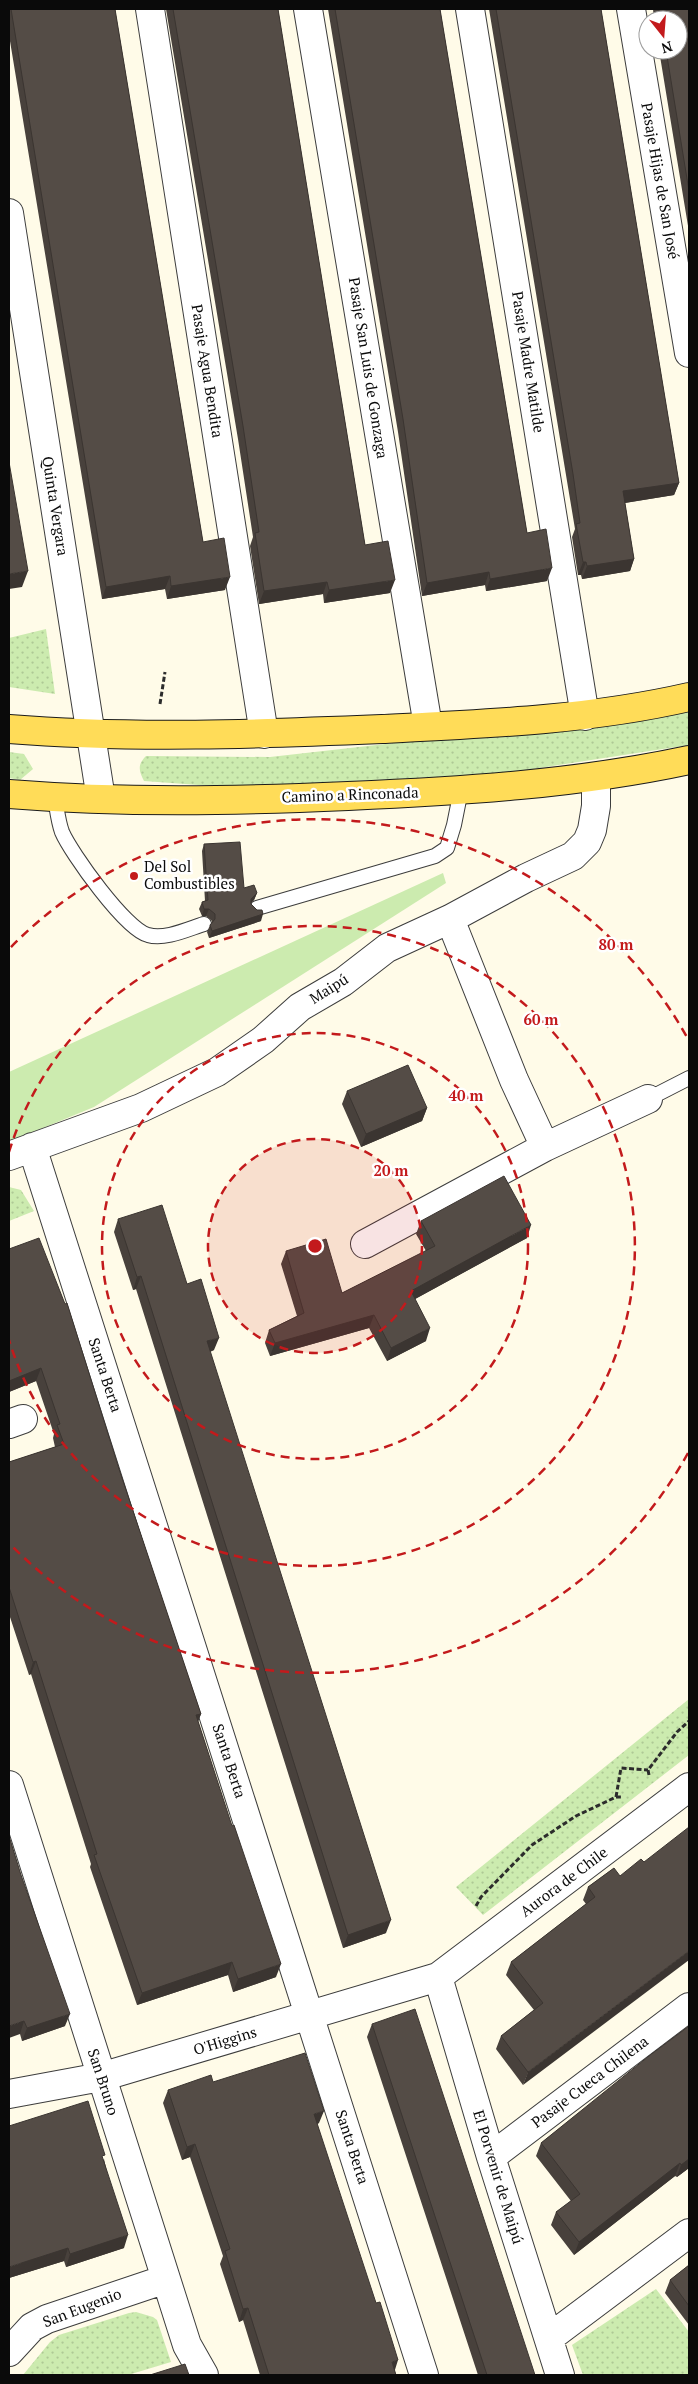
<svg xmlns="http://www.w3.org/2000/svg" width="698" height="2384" viewBox="0 0 698 2384" font-family="'PT Serif',serif">
<style>
.grass{fill:url(#grass-dots)}
.park{fill:#ccebaf}
.lines{fill:none;stroke-linecap:round;stroke-linejoin:round}
.service-casing{stroke:#3d3d3d;stroke-width:16}
.minor-casing{stroke:#3d3d3d;stroke-width:30}
.primary-casing{stroke:#1b1b1b;stroke-width:30}
.path{stroke:#2c2c2c;stroke-width:3;stroke-dasharray:5 2.5;stroke-linecap:butt}
.service{stroke:#fff;stroke-width:14}
.minor{stroke:#fff;stroke-width:28}
.primary{stroke:#ffdc58;stroke-width:28}
.wall{fill:#48413c}
.shaded-wall{fill:#3b3531}
.building{fill:#544c46;stroke:#3b3531}
.ring{fill:none;stroke:#c31a1c;stroke-width:2.5;stroke-dasharray:9 6}
.poi-dot{fill:#c31a1c;stroke:#fff;stroke-width:2}
.labels{text-anchor:middle;stroke-width:5;stroke-linejoin:round;paint-order:stroke}
.street-label{font-size:15px;fill:#0a0a0a;stroke:#fff}
.poi-label{font-size:15px;fill:#0a0a0a;stroke:#fff;text-anchor:start}
.centre{fill:#c31a1c;stroke:#fff;stroke-width:2.5}
.ring-label{font-size:15px;text-anchor:middle;font-weight:bold;fill:#c31a1c;stroke:#fff;stroke-width:5;stroke-linejoin:round;paint-order:stroke}
</style>
<defs>
<pattern id="grass-dots" width="8" height="8" patternUnits="userSpaceOnUse" patternTransform="scale(1.25)"><rect width="8" height="8" fill="#ccebaf"/><path d="M2 2h.1M6 6h.1" fill="none" stroke="#aec895" stroke-width="1.8" stroke-linecap="round"/></pattern>
</defs>
<rect width="100%" height="100%" fill="#fffbe8"/>
<!-- grass -->
<path class="grass" d="M46 629 55 694 9 687V638Z
M689 710V745L500 774 226 787 144 781C139 771 137 765 146 756L270 757Z
M9 752 24 754 33 769 20 780 9 778Z
M9 1187 21 1190 34 1211 9 1221Z
M689 1699V1755L483 1915 456 1887Z
M656 2289 689 2332V2375H583L572 2345Z
M136 2312 153 2317 157 2320 171 2362 128 2375H23L50 2342 59 2335 129 2313Z"/>
<!-- park -->
<path class="park" d="M443 873 446 883 94 1107 9 1142V1072Z"/>
<g class="lines">
<!-- service casing -->
<g class="service-casing">
<path id="service" d="M55 798C57 809 58 821 62 832 71 853 126 930 148 935 165 940 188 929 204 924
M257 908 435 856 447 848 454 825 461 790
M648 1099 689 1078"/>
</g>
<!-- minor casing -->
<g class="minor-casing">
<path id="minor" d="M150 9 264 734
M308 9 428 726
M470 9 585 716
M631 9 689 353
M9 213 101 799
M450 919 514 1080 545 1147
M32 1147 424 2375
M9 1156 141 1108 217 1072 263 1040 300 1007 343 982 387 948 450 919 526 878 573 856 587 842 592 830 596 806V778
M365 1244 545 1147 648 1099
M9 1424 23 1419
M9 1785 187 2345 204 2375
M438 1977 491 2157 560 2375
M9 2094 101 2077 438 1977 689 1787
M491 2157 689 2007
M549 2338 689 2233
M9 2352 32 2327 47 2319 166 2279"/>
</g>
<!-- primary casing -->
<g class="primary-casing">
<path id="primary" d="M9 729C133 739 258 734 382 729 485 724 589 720 689 697
M9 794C122 803 235 801 348 796 463 791 577 784 689 760"/>
</g>
<!-- path -->
<path class="path" d="M160 704 165 672
M649 1775 648 1770 677 1732 689 1721
M616 1797 621 1768 648 1770
M476 1906 481 1897 532 1845 576 1816 616 1797H622"/>
<!-- service -->
<use href="#service" class="service"/>
<!-- minor -->
<use href="#minor" class="minor"/>
<!-- primary -->
<use href="#primary" class="primary"/>
</g>
<!-- wall -->
<path class="wall" d="M9 9H115L203 542 225 590 167 599 165 589 102 599 9 35Z
M166 9H278L365 545 390 593 324 603 323 594 259 604 250 546 253 537 238 439Z
M328 9H440L527 533 547 581 486 591 485 585 422 596 398 432Z
M489 9H601L679 483 674 495 625 503 634 559 630 571 582 579 581 575H578L572 537 575 529 568 487Z
M653 9H689V232L659 50H678V20H654Z
M204 844 244 888 257 893 254 900 251 903V904L261 921 209 938 207 932 210 925 212 922V921L206 916H202L199 909 202 902 205 901 202 851Z
M347 1091 427 1108 422 1121 361 1147 342 1104Z
M118 1219 187 1284 214 1350 210 1352 386 1933 343 1948 136 1289 133 1290 114 1232Z
M421 1221 527 1238 415 1299 426 1341 387 1361 369 1328 270 1356 265 1343 269 1330 297 1316 281 1264 286 1251 342 1293 426 1251 416 1234Z
M9 1249 119 1469 201 1714 198 1721 276 1977 233 1992 228 1975 137 2005 90 1867 91 1864 31 1674 29 1675 9 1614V1462L55 1447 53 1438 54 1434 36 1381 9 1392Z
M9 1836 65 2026 22 2041 20 2034Z
M614 1868 523 2085 496 2049 501 2036 534 2010 506 1975 511 1962 586 1904 583 1900 588 1887Z
M372 2024 535 2375H478L367 2037Z
M689 2026V2168L677 2177 675 2176 574 2255 551 2225 556 2212 571 2201 536 2156 541 2143Z
M213 2082 319 2123 317 2124 396 2375H260L243 2320 239 2322 220 2264 223 2256 190 2157 182 2160 163 2103 168 2090Z
M104 2159 124 2248 66 2267 64 2261 9 2278Z
M689 2265V2325L665 2293 670 2280Z"/>
<!-- shaded-wall -->
<path class="shaded-wall" d="M679 483 674 495 618 504 623 491Z
M634 559 630 571 582 579 587 566Z
M583 562H586L581 575H578Z
M552 568 547 581 486 591 490 579Z
M28 571 22 587 9 589V574Z
M489 572 485 585 422 596 427 583Z
M170 576 165 589 102 599 106 587Z
M230 577 225 590 167 599 171 586Z
M395 580 390 593 324 603 329 590Z
M327 582 323 594 259 604 264 591Z
M257 893 254 900 249 905 251 899Z
M204 909H209L206 916H202Z
M263 914 261 921 209 938 212 931Z
M427 1108 422 1121 361 1147 366 1134Z
M531 1225 527 1238 406 1304 411 1291Z
M141 1276 136 1289 133 1290 137 1277Z
M374 1315 369 1328 270 1356 275 1343Z
M430 1328 426 1341 387 1361 391 1348Z
M219 1338 214 1350 202 1354 207 1341Z
M41 1368 36 1381 9 1392V1381Z
M36 1661 31 1674 29 1675 33 1662Z
M201 1714 196 1727V1715Z
M391 1920 386 1933 343 1948 348 1935Z
M689 1951V1960L523 2085 528 2072Z
M232 1962 228 1975 137 2005 142 1993Z
M281 1964 276 1977 233 1992 238 1979Z
M70 2014 65 2026 22 2041 27 2028Z
M24 2021 20 2034 9 2038V2026Z
M324 2111 319 2123 309 2127 314 2114Z
M195 2144 190 2157 182 2160 187 2147Z
M689 2159V2168L677 2177 681 2165Z
M680 2163 675 2176 574 2255 579 2242Z
M128 2235 124 2248 66 2267 70 2254Z
M68 2248 64 2261 9 2278V2267Z
M248 2308 243 2320 239 2322 243 2309Z
M398 2360 394 2373 392 2362Z"/>
<!-- building -->
<path class="building" d="M11 9H115L203 542 224 538 230 577 171 586 170 576 106 587Z
M173 9H278L365 545 388 541 395 580 329 590 327 582 264 591 255 533 259 532 243 426Z
M335 9H440L527 533 546 529 552 568 490 579 489 572 427 583 403 419Z
M496 9H601L679 483 623 491 634 559 587 566 586 562H583L576 524 580 523 573 474Z
M659 9H689V191L666 50H678V20H661Z
M9 462 28 571 9 574Z
M240 842 244 888 254 885 257 893 251 899V904L257 910H262L263 914 212 931 210 925 215 919V914L209 909H204L202 902 208 900 204 844Z
M408 1065 427 1108 366 1134 347 1091Z
M504 1176 531 1225 411 1291 430 1328 391 1348 374 1315 275 1343 269 1330 304 1313 286 1251 326 1239 342 1293 435 1246 421 1221Z
M162 1205 187 1284 201 1279 219 1338 207 1341 391 1920 348 1935 141 1276 137 1277 118 1219Z
M39 1238 65 1304 67 1303 119 1469 201 1714 196 1715 232 1826 234 1825 281 1964 238 1979 232 1962 142 1993 94 1855 97 1854 36 1661 33 1662 9 1587V1462L64 1444 57 1425 60 1424 41 1368 9 1381V1249Z
M689 1827V1951L528 2072 501 2036 543 2003 511 1962 595 1897 588 1887 614 1868 620 1876 641 1859 644 1862Z
M9 1836 21 1875 70 2014 27 2028 24 2021 9 2026Z
M415 2009 535 2375H487L372 2024Z
M689 2026V2159L681 2165 680 2163 579 2242 556 2212 580 2194 541 2143 649 2056Z
M305 2053 324 2111 314 2114 376 2303 380 2302 398 2360 392 2362 396 2375H269L248 2308 243 2309 225 2251 230 2249 195 2144 187 2147 168 2090 211 2075 213 2082Z
M88 2101 105 2155 102 2156 128 2235 70 2254 68 2248 9 2267V2126Z
M689 2265V2306L670 2280Z
M185 2364 189 2375H150Z"/>
<!-- distance rings -->
<circle cx="315" cy="1246" r="107" fill="#c31a1c" fill-opacity=".12"/>
<g class="ring">
<circle cx="315" cy="1246" r="107"/>
<circle cx="315" cy="1246" r="213"/>
<path d="M9 1152A320 320 0 1 1 9 1340"/>
<path d="M688 1453A426 426 0 0 1 11 1545M11 947A426 426 0 0 1 688 1039"/>
</g>
<!-- markers -->
<circle class="poi-dot" cx="134" cy="876" r="5"/>
<g class="labels">
<!-- street labels -->
<g class="street-label">
<text transform="translate(660 181) rotate(80)" y="5">Pasaje Hijas de San José</text>
<text transform="translate(528 362) rotate(81)" y="5">Pasaje Madre Matilde</text>
<text transform="translate(368 368) rotate(81)" y="5">Pasaje San Luis de Gonzaga</text>
<text transform="translate(207 371) rotate(81)" y="5">Pasaje Agua Bendita</text>
<text transform="translate(55 506) rotate(81)" y="5">Quinta Vergara</text>
<text transform="translate(350 795) rotate(-2)" y="5">Camino a Rinconada</text>
<text transform="translate(329 989) rotate(-32)" y="5">Maipú</text>
<text transform="translate(105 1375) rotate(72)" y="5">Santa Berta</text>
<text transform="translate(229 1761) rotate(72)" y="5">Santa Berta</text>
<text transform="translate(564 1882) rotate(-37)" y="5">Aurora de Chile</text>
<text transform="translate(225 2041) rotate(-17)" y="5">O'Higgins</text>
<text transform="translate(103 2082) rotate(72)" y="5">San Bruno</text>
<text transform="translate(590 2082) rotate(-37)" y="5">Pasaje Cueca Chilena</text>
<text transform="translate(352 2147) rotate(72)" y="5">Santa Berta</text>
<text transform="translate(498 2177) rotate(73)" y="5">El Porvenir de Maipú</text>
<text transform="translate(82 2308) rotate(-21)" y="5">San Eugenio</text>
</g>
<!-- poi labels -->
<g class="poi-label">
<text x="144" y="872">Del Sol<tspan x="144" dy="17">Combustibles</tspan></text>
</g>
</g>
<circle cx="315" cy="1246" r="8" class="centre"/>
<g class="ring-label">
<text x="616" y="950">80 m</text>
<text x="541" y="1025">60 m</text>
<text x="466" y="1101">40 m</text>
<text x="391" y="1176">20 m</text>
</g>
<!-- border -->
<rect width="698" height="2384" fill="none" stroke="#0a0a0a" stroke-width="20"/>
<!-- north arrow -->
<g transform="translate(663 35) rotate(163)"><circle r="24" fill="#ffffff" stroke="#9d9d9d"/>
<path d="M0-4L9 19L0 12L-9 19Z" fill="#c31a1c"/>
<text y="-8" font-size="14" font-weight="bold" text-anchor="middle" fill="#0a0a0a">N</text>
</g>
</svg>
